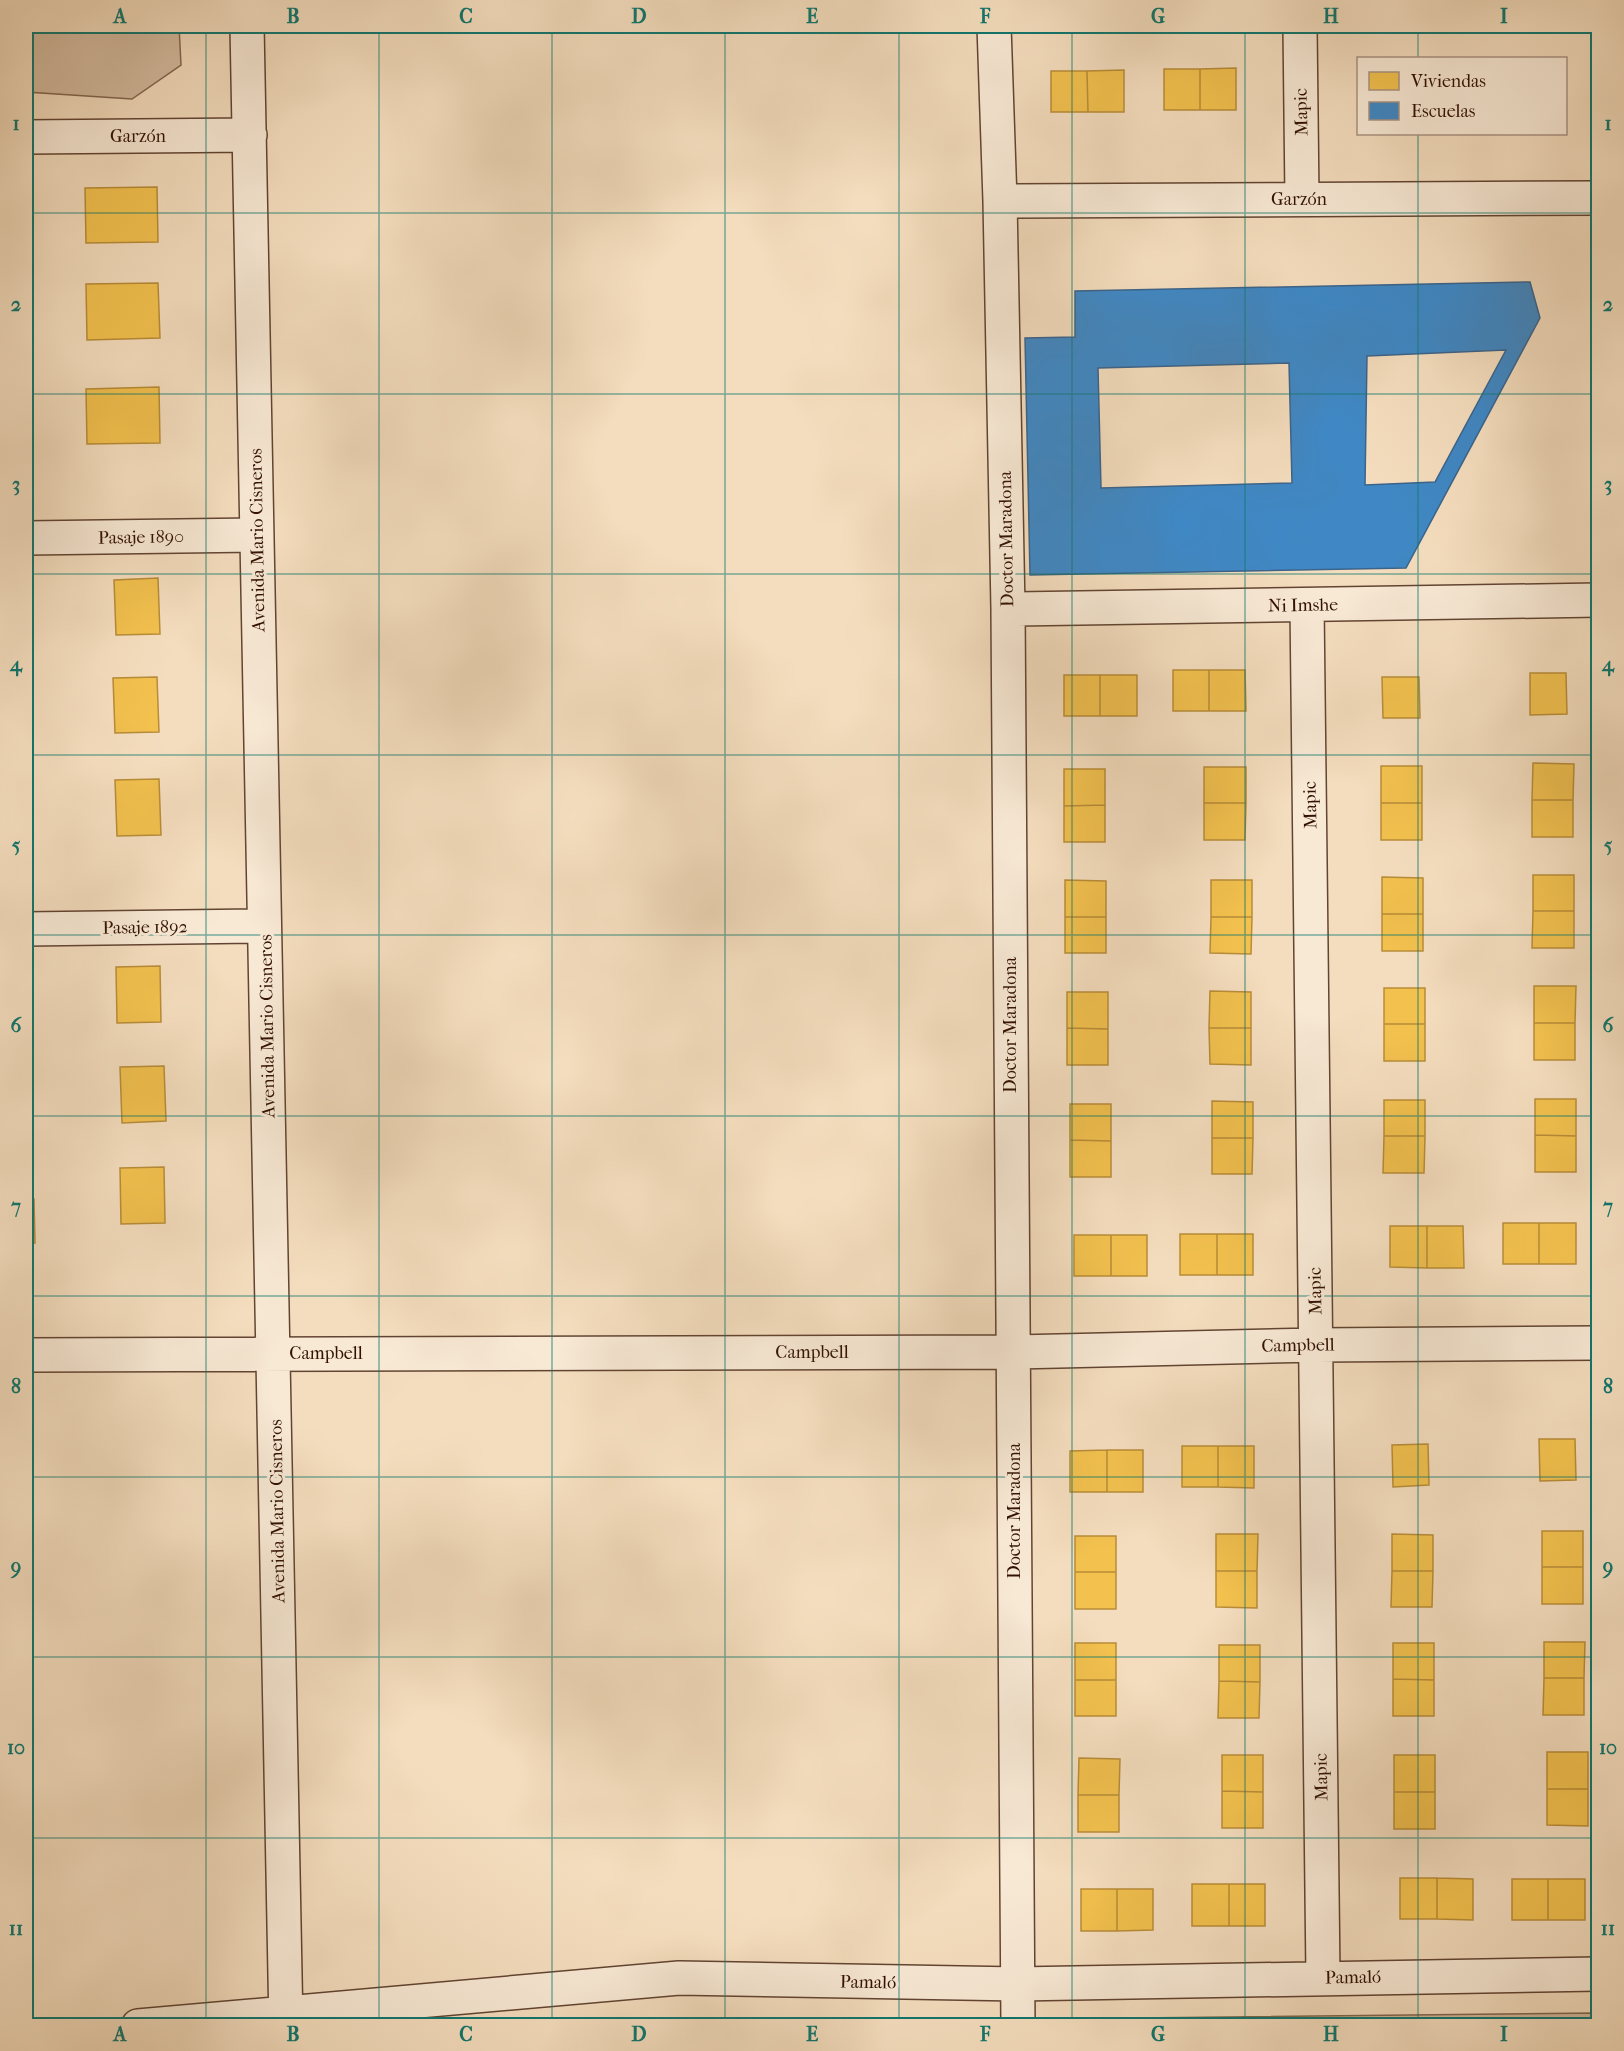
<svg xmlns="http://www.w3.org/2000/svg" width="1624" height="2051" viewBox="0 0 1624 2051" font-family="'IM FELL French Canon',serif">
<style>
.green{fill:#d3ba9e;stroke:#826650;stroke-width:1.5}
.homes{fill:#f2c14e;stroke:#b88c38;stroke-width:1.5}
.schools{fill:#3f88c5;stroke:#3b648b;stroke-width:1.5;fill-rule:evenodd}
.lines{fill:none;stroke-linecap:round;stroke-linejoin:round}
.minor-casing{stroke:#624432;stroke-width:36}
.minor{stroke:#f8e9d5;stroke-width:33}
.grid{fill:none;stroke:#0f766e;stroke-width:1.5;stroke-opacity:0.55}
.labels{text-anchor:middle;stroke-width:6;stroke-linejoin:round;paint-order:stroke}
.street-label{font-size:18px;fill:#321103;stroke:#f8e9d5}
.neatline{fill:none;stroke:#0f766e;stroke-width:2}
.grid-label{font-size:20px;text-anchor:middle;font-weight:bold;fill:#0f766e}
</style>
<rect width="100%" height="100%" fill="#f4ddbe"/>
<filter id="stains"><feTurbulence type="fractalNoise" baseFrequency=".00333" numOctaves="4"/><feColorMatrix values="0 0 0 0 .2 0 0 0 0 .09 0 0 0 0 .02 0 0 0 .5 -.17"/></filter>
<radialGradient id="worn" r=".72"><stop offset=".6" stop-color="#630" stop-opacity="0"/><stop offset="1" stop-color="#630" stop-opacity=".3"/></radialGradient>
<!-- green -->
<path class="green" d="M26 26H179L181 65 132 99 26 92Z
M1598 2013V2026L1045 2025V2019Z"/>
<!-- homes -->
<path class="homes" d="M1236 68V110H1200V69Z
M1164 69H1200V110H1164Z
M1124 70V112H1088L1087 71Z
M1051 71H1087L1088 112H1051Z
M157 187 158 242 86 243 85 188Z
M158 283 160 338 87 340 86 284Z
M159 387 160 443 87 444 86 389Z
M26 565 28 609H26Z
M158 578 160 634 116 635 114 580Z
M1173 670H1209V711H1173Z
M1209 670H1245L1246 711H1209Z
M1530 673H1566L1567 714 1530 715Z
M1064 675H1100V716H1064Z
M1100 675H1137V716H1100Z
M157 677 159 732 115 733 113 678Z
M1382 677H1419L1420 718H1383Z
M1533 763 1574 764 1573 800H1532Z
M1381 766H1422V803H1381Z
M1204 767H1246V803H1204Z
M1064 769H1105V805L1064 806Z
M159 779 161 835 117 836 115 780Z
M1532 800H1573V837H1532Z
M1204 803H1246L1245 840H1204Z
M1381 803H1422V840H1381Z
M1105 805V842H1064V806Z
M26 806H28L29 850H26Z
M1533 875H1574V911H1533Z
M1382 877 1423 878V914H1382Z
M1065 880 1106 881V917H1065Z
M1211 880H1252V917H1211Z
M1533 911H1574V948H1532Z
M1382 914H1423V951H1382Z
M1065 917H1106V953H1065Z
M1211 917H1252L1251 954 1210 953Z
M26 954H29L30 999H26Z
M160 966 161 1022 117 1023 116 967Z
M1534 986H1576L1575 1023H1534Z
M1384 988H1425V1024H1384Z
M1210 991 1251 992V1028H1209Z
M1067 992H1108V1029L1067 1028Z
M1534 1023H1575V1060H1534Z
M1384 1024H1425V1061H1384Z
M1067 1028 1108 1029V1065H1067Z
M1209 1028H1251V1065L1210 1064Z
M164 1066 166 1121 122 1123 120 1067Z
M1535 1099H1576V1136L1535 1135Z
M1384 1100H1425V1136H1384Z
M1212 1101 1253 1102V1138H1212Z
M1070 1104H1111V1141L1070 1140Z
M1535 1135 1576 1136V1172H1535Z
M1384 1136H1425L1424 1173H1383Z
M1212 1138H1253L1252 1174H1212Z
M1070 1140 1111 1141V1177H1070Z
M164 1167 165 1223 121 1224 120 1168Z
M26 1199H34L35 1243H26Z
M1503 1223H1539V1264H1503Z
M1539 1223H1576V1264H1539Z
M1390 1226H1427V1268L1390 1267Z
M1427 1226H1463L1464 1268H1427Z
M1180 1234H1217V1275H1180Z
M1217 1234H1253V1275H1217Z
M1074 1235H1111V1276H1074Z
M1111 1235H1147V1276H1111Z
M1539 1439H1575L1576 1480 1540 1481Z
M1428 1444 1429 1485 1393 1487 1392 1445Z
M1182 1446H1218V1487H1182Z
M1218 1446H1254V1488L1218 1487Z
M1107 1450V1492H1070V1451Z
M1107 1450H1143V1492H1107Z
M1542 1531H1583V1567H1542Z
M1216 1534H1258L1257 1571H1216Z
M1392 1534 1433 1535V1571H1392Z
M1075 1536H1116V1572H1075Z
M1542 1567H1583V1604H1542Z
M1216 1571H1257V1608L1216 1607Z
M1392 1571H1433L1432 1607H1391Z
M1075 1572H1116V1609H1075Z
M1544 1642H1585L1584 1678H1544Z
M1075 1643H1116V1680H1075Z
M1393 1643H1434V1680L1393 1679Z
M1219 1645H1260V1682L1219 1681Z
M1544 1678H1584V1715H1543Z
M1393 1679 1434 1680V1716H1393Z
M1075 1680H1116V1716H1075Z
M1219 1681 1260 1682 1259 1718H1218Z
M1547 1752H1588V1789H1547Z
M1222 1755H1263V1792L1222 1791Z
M1394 1755H1435V1792H1394Z
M1079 1758 1120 1759 1119 1795H1078Z
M1547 1789H1588V1826L1547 1825Z
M1222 1791 1263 1792V1828H1222Z
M1394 1792H1435V1829H1394Z
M1078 1795H1119V1832H1078Z
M1400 1878H1437V1919H1400Z
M1437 1878 1473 1879V1920L1437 1919Z
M1512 1879H1548V1920H1512Z
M1548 1879H1585V1920H1548Z
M1192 1884H1229V1926H1192Z
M1229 1884H1265V1926H1229Z
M1081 1889H1117V1931H1081Z
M1117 1889H1153V1930L1117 1931Z"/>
<!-- schools -->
<path class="schools" d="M1530 282 1540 318 1406 568 1030 575 1025 338 1075 337V291ZM1506 350 1435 482 1365 485 1367 356ZM1289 363 1292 483 1101 488 1098 368Z"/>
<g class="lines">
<!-- minor casing -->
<g class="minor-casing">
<path id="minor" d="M247 26 286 2026
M994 26 1000 201 1008 609 1018 2026
M1300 26 1302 199
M26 137 250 135
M1000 201 1598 198
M26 538 257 535
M1307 605 1323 1977
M1008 609 1598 600
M26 929 264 926
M26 1355 1013 1352 1316 1345 1598 1343
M138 2026 679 1978 1018 1984 1598 1974"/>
</g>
<!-- minor -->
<use href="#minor" class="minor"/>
</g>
<!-- grid -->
<path class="grid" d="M206 26V2026M379 26V2026M552 26V2026M725 26V2026M899 26V2026M1072 26V2026M1245 26V2026M1418 26V58M1418 134V2026M26 213H1598M26 394H1598M26 574H1598M26 755H1598M26 935H1598M26 1116H1598M26 1296H1598M26 1477H1598M26 1657H1598M26 1838H1598"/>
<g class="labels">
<!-- street labels -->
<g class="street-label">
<text transform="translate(1301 112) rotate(-91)" y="6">Mapic</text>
<text x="138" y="142">Garzón</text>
<text x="1299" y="205">Garzón</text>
<text transform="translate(141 537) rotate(-1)" y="6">Pasaje 1890</text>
<text transform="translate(1006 539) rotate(-91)" y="6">Doctor Maradona</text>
<text transform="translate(257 540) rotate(-91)" y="6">Avenida Mario Cisneros</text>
<text transform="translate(1303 605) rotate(-1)" y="6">Ni Imshe</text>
<text transform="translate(1310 805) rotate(-91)" y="6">Mapic</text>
<text transform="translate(145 927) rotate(-1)" y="6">Pasaje 1892</text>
<text transform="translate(1010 1025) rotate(-90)" y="6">Doctor Maradona</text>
<text transform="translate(267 1026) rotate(-91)" y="6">Avenida Mario Cisneros</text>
<text transform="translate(1315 1291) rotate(-91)" y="6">Mapic</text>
<text transform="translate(1298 1345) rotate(-1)" y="6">Campbell</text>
<text x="812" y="1358">Campbell</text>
<text x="326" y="1359">Campbell</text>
<text transform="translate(277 1511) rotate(-91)" y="6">Avenida Mario Cisneros</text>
<text transform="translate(1014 1511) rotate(-90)" y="6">Doctor Maradona</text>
<text transform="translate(1321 1777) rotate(-91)" y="6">Mapic</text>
<text transform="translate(1353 1977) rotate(-1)" y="6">Pamaló</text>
<text transform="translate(868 1982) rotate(1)" y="6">Pamaló</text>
</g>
</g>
<!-- margin -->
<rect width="1624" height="2051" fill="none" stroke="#f4ddbe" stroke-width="66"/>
<!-- legend -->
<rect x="1357" y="57" width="210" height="78" fill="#f8e9d5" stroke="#a99381" stroke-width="1.5"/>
<rect x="1369" y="72" width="30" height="18" fill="#f2c14e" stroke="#a99381" stroke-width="1.5"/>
<text x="1411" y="87" font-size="18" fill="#321103">Viviendas</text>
<rect x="1369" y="102" width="30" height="18" fill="#3f88c5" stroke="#a99381" stroke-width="1.5"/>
<text x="1411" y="117" font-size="18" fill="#321103">Escuelas</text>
<rect x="33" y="33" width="1558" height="1985" class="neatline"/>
<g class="grid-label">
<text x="120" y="23">A</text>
<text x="293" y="23">B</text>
<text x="466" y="23">C</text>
<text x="639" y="23">D</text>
<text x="812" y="23">E</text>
<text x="985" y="23">F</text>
<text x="1158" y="23">G</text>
<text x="1331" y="23">H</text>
<text x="1504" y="23">I</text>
<text x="16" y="130">1</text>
<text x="1608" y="130">1</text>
<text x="16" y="311">2</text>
<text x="1608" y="311">2</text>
<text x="16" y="491">3</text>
<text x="1608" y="491">3</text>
<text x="16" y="671">4</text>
<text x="1608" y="671">4</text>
<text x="16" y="852">5</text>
<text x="1608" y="852">5</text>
<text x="16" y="1032">6</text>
<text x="1608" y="1032">6</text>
<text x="16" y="1213">7</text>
<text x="1608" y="1213">7</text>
<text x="16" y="1393">8</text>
<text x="1608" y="1393">8</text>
<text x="16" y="1574">9</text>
<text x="1608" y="1574">9</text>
<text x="16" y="1754">10</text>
<text x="1608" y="1754">10</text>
<text x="16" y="1935">11</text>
<text x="1608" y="1935">11</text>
<text x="120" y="2041">A</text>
<text x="293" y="2041">B</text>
<text x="466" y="2041">C</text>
<text x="639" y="2041">D</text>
<text x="812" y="2041">E</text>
<text x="985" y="2041">F</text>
<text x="1158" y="2041">G</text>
<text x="1331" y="2041">H</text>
<text x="1504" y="2041">I</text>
</g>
<rect width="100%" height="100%" filter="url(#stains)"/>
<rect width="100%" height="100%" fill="url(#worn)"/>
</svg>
